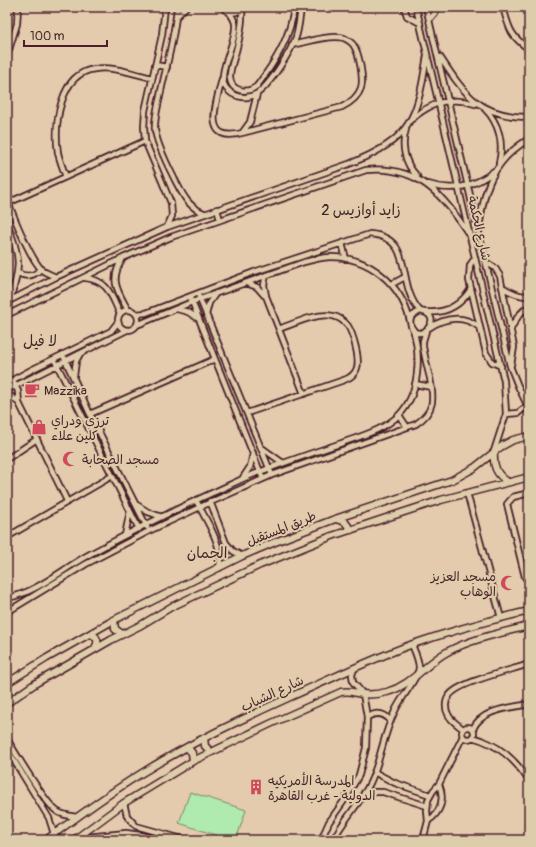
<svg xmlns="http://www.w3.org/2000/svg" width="536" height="847" viewBox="0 0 536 847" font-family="Pangolin,'Playpen Sans Arabic',sans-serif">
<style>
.green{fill:#afeaaf;stroke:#7c846d}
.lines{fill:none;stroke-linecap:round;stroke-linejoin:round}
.street-casing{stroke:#4a1f2b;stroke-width:8}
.secondary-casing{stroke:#4a1f2b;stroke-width:9}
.street{stroke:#decdaa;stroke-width:4.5}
.secondary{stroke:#decdaa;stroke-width:6}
.labels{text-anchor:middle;stroke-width:4;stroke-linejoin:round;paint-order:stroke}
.street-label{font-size:13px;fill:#4a1f2b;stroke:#decdaa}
.poi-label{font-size:13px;fill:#4a1f2b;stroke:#decdaa;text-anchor:start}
.quarter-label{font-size:15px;fill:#4a1f2b;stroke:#decdaa}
</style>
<rect width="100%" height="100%" fill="#e4cbae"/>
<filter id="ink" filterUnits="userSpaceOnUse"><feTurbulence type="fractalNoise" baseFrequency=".025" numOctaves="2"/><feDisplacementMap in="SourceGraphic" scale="8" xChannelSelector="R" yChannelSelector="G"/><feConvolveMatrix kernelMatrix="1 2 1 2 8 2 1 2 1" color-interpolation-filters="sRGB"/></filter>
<g filter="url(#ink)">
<!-- green -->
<path class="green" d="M190 792 246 810 236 840H231L179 823Z"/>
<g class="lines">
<!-- street casing -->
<g class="street-casing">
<path id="street" d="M165 7 162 35 145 111 144 127 145 141 171 203 172 216 167 227
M177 7C175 35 167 63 161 91 159 103 154 117 155 130 157 145 168 166 175 180 183 195 188 207 204 213
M223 7C229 15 237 14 243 7
M404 7 407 16 420 23
M416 7 504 381 506 414 494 451
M426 7 510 366 518 386 529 409
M503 7C509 28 510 36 529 49
M242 8C243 23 240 37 236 51 234 59 230 68 230 76 230 92 247 94 257 86 275 62 291 37 294 7
M7 11V7
M229 12C232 16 234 19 235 23 238 42 215 73 226 88 233 97 246 100 256 94 269 87 291 51 296 37 299 27 300 17 301 7
M176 17 186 7
M429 20 435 13V7
M7 56 17 24 18 7
M440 57C465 95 480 117 529 117
M155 65 167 67
M222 79C217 101 200 144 242 133L250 122 257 94
M485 109C499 123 504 143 499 163
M412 119C430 103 452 96 475 104
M406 129C401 145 404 163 417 176
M242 133 342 107C350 103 358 97 361 88 364 79 359 53 354 46 352 42 348 40 344 38 332 34 306 42 292 45
M66 177C63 169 60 161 58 153 54 126 59 73 95 69 113 66 134 74 152 78
M428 184C451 192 475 187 494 171
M8 202C15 219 29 257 42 270 46 273 51 275 56 277
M8 203 145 141
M217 209 220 220
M7 224C21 256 21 267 10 300
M479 231C483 190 492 161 529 139
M342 243 346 259
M475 258 470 265 469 280 486 353 492 362 501 366
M122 260C109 280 118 292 128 310
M486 262 495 268 500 276 514 347 511 365
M18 273C27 278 34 276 41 269
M266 275 264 285 266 296 304 394
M85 278C108 280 111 295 120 314
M246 283 257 287 264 295
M392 284 405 277
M502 287C510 292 519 297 529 296
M199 297 272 475
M191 299 263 479
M7 302 56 277 167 227 349 164C412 139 417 119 427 55
M177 309 188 312 199 319
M118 320a10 10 0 1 1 20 0a10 10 0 1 1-20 0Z
M426 312C446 314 460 306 471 289
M136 314 146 313 254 272 370 234C416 238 395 284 420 311 449 316 414 351 410 321L412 316 420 311
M7 315 123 258 171 237 366 170C419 165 443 195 470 236
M206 315 209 303 216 293
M137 325 192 302 304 262C313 260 322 257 331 257 370 257 401 284 410 321
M429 328C445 317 464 315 479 327
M511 329C515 320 520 311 529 307
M63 355 90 414 147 527
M54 359 139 529
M74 376 76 361 80 354
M12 380 18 391 19 403 67 501
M7 383 33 369 111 331 118 322
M415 384 431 387
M7 390 127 330
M7 393 19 403
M247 413 344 380C350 378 355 374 357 368 360 358 353 334 348 326 344 321 338 317 333 316 318 312 293 324 279 329
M90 414 215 359
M506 414 518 413 527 406
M399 415 407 427
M262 448 283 463
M7 459 37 439
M242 479 250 467 253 453
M467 493 501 618
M529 493 513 497 507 504 525 577 529 582
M196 500C206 521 224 545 219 568
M210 501 226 543 233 551 242 556
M137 505 148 512 162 517
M125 535 130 511
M7 537 112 476
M7 598C36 593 64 568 90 554 130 532 170 512 212 493 228 486 245 477 262 471 288 461 315 452 342 443 361 436 384 430 399 415 420 394 421 356 413 329
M7 612 86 564 149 531 211 502 272 475 416 424C435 411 434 399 430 378 427 367 425 357 423 347V341L426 331
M367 717C376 712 384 713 390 720
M462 733a6 6 0 1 1 12 0a6 6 0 1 1-12 0Z
M463 729C458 725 450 720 448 714 445 709 445 701 449 696 458 682 512 670 529 664
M473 729C481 709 511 708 529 704
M472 737C498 744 515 759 529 781
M7 739C17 755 45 804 58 812 63 815 70 816 76 817
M7 749 49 818 54 834
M374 772 395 783 430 795
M364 793 376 792H383L427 806
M124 803 127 816 136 826 186 840
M428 821C441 812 445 799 439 784
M77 838 126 833 140 835 158 840
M321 840 329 822 346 798 359 775 366 748 367 717 363 694 353 682 352 675 354 669
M333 840C343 820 360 804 370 783 381 760 383 734 395 711 400 699 418 678 419 668 419 660 415 652 412 645
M423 840 428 821 427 811 428 800 433 791 439 784 463 736"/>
</g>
<!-- secondary casing -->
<g class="secondary-casing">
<path id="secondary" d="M494 453C493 467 497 475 508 482
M336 519 345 522 351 530
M114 620 115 629 122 634
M90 634C98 636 99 642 95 648
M7 683 47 658 114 620 242 556 275 542 335 519 452 480 474 468 502 446 513 440 529 436
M7 703 36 683 111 640 141 625 171 607 260 565 332 536 404 512 441 500 529 477
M204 738 205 746 211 752
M187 747 192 753 193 761
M46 840C77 817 109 793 142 773 190 743 240 720 290 697 331 679 371 659 413 644 451 631 490 620 529 611
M74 840 124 803 193 761 270 724 341 692C350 690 355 693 362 694 370 695 379 694 387 692 412 685 425 664 447 652 470 639 504 632 529 626"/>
</g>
<!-- street -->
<use href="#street" class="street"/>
<!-- secondary -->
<use href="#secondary" class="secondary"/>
</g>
</g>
<!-- icons -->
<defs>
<g id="cafe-bare" transform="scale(1.2)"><path d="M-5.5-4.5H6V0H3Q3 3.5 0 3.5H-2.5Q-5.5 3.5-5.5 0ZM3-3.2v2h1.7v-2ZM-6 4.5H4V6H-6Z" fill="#d1495b" stroke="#decdaa" stroke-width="2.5" paint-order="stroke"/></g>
<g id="shop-bare" transform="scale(1.2)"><path d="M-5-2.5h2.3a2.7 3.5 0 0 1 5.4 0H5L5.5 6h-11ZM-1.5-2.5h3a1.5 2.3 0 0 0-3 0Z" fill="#d1495b" stroke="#decdaa" stroke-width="2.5" paint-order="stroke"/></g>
<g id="mosque-bare" transform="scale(1.2)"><path d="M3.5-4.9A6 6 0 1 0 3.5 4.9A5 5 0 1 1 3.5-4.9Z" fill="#d1495b" stroke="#decdaa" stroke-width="2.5" paint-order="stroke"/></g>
<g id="building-bare" transform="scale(1.2)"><path d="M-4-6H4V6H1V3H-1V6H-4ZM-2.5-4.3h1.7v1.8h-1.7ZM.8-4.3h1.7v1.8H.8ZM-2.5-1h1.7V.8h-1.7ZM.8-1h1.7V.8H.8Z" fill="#d1495b" stroke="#decdaa" stroke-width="2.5" paint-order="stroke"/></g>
</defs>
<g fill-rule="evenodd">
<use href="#cafe-bare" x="32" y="390"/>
<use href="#shop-bare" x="39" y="427"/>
<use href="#mosque-bare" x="70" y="459"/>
<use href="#mosque-bare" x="508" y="583"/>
<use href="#building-bare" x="256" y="787"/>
</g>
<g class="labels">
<!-- street labels -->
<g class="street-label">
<text transform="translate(480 228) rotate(77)" y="5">شارع الحكمة</text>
<text transform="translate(281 528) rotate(-22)" y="5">طريق المستقبل</text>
<text transform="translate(272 693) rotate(-25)" y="5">شارع الشباب</text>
</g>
<!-- poi labels -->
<g class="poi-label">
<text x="44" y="395">Mazzika</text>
<text x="51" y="425">ترزي ودراي<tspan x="51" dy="15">كلين علاء</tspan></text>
<text x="82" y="464">مسجد الصحابة</text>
<text x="496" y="581" text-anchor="end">مسجد العزيز<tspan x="496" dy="15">الوهاب</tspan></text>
<text x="268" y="785">المدرسة الأمريكيه<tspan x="268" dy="15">الدولية - غرب القاهرة</tspan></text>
</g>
<!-- quarter labels -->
<g class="quarter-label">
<text x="361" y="215">زايد أوازيس 2</text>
<text x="40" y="346">لا فيل</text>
<text x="207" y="558">الجمان</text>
</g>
</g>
<!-- margin -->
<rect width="536" height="847" fill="none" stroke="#decdaa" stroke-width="24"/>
<rect x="12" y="12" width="512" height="823" fill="none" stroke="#4a1f2b" stroke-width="1.5" filter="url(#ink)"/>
<!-- scale -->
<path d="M24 40v6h83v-6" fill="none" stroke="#4a1f2b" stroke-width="2"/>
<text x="30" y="40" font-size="12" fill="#4a1f2b" stroke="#decdaa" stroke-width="3" paint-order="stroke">100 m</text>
</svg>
